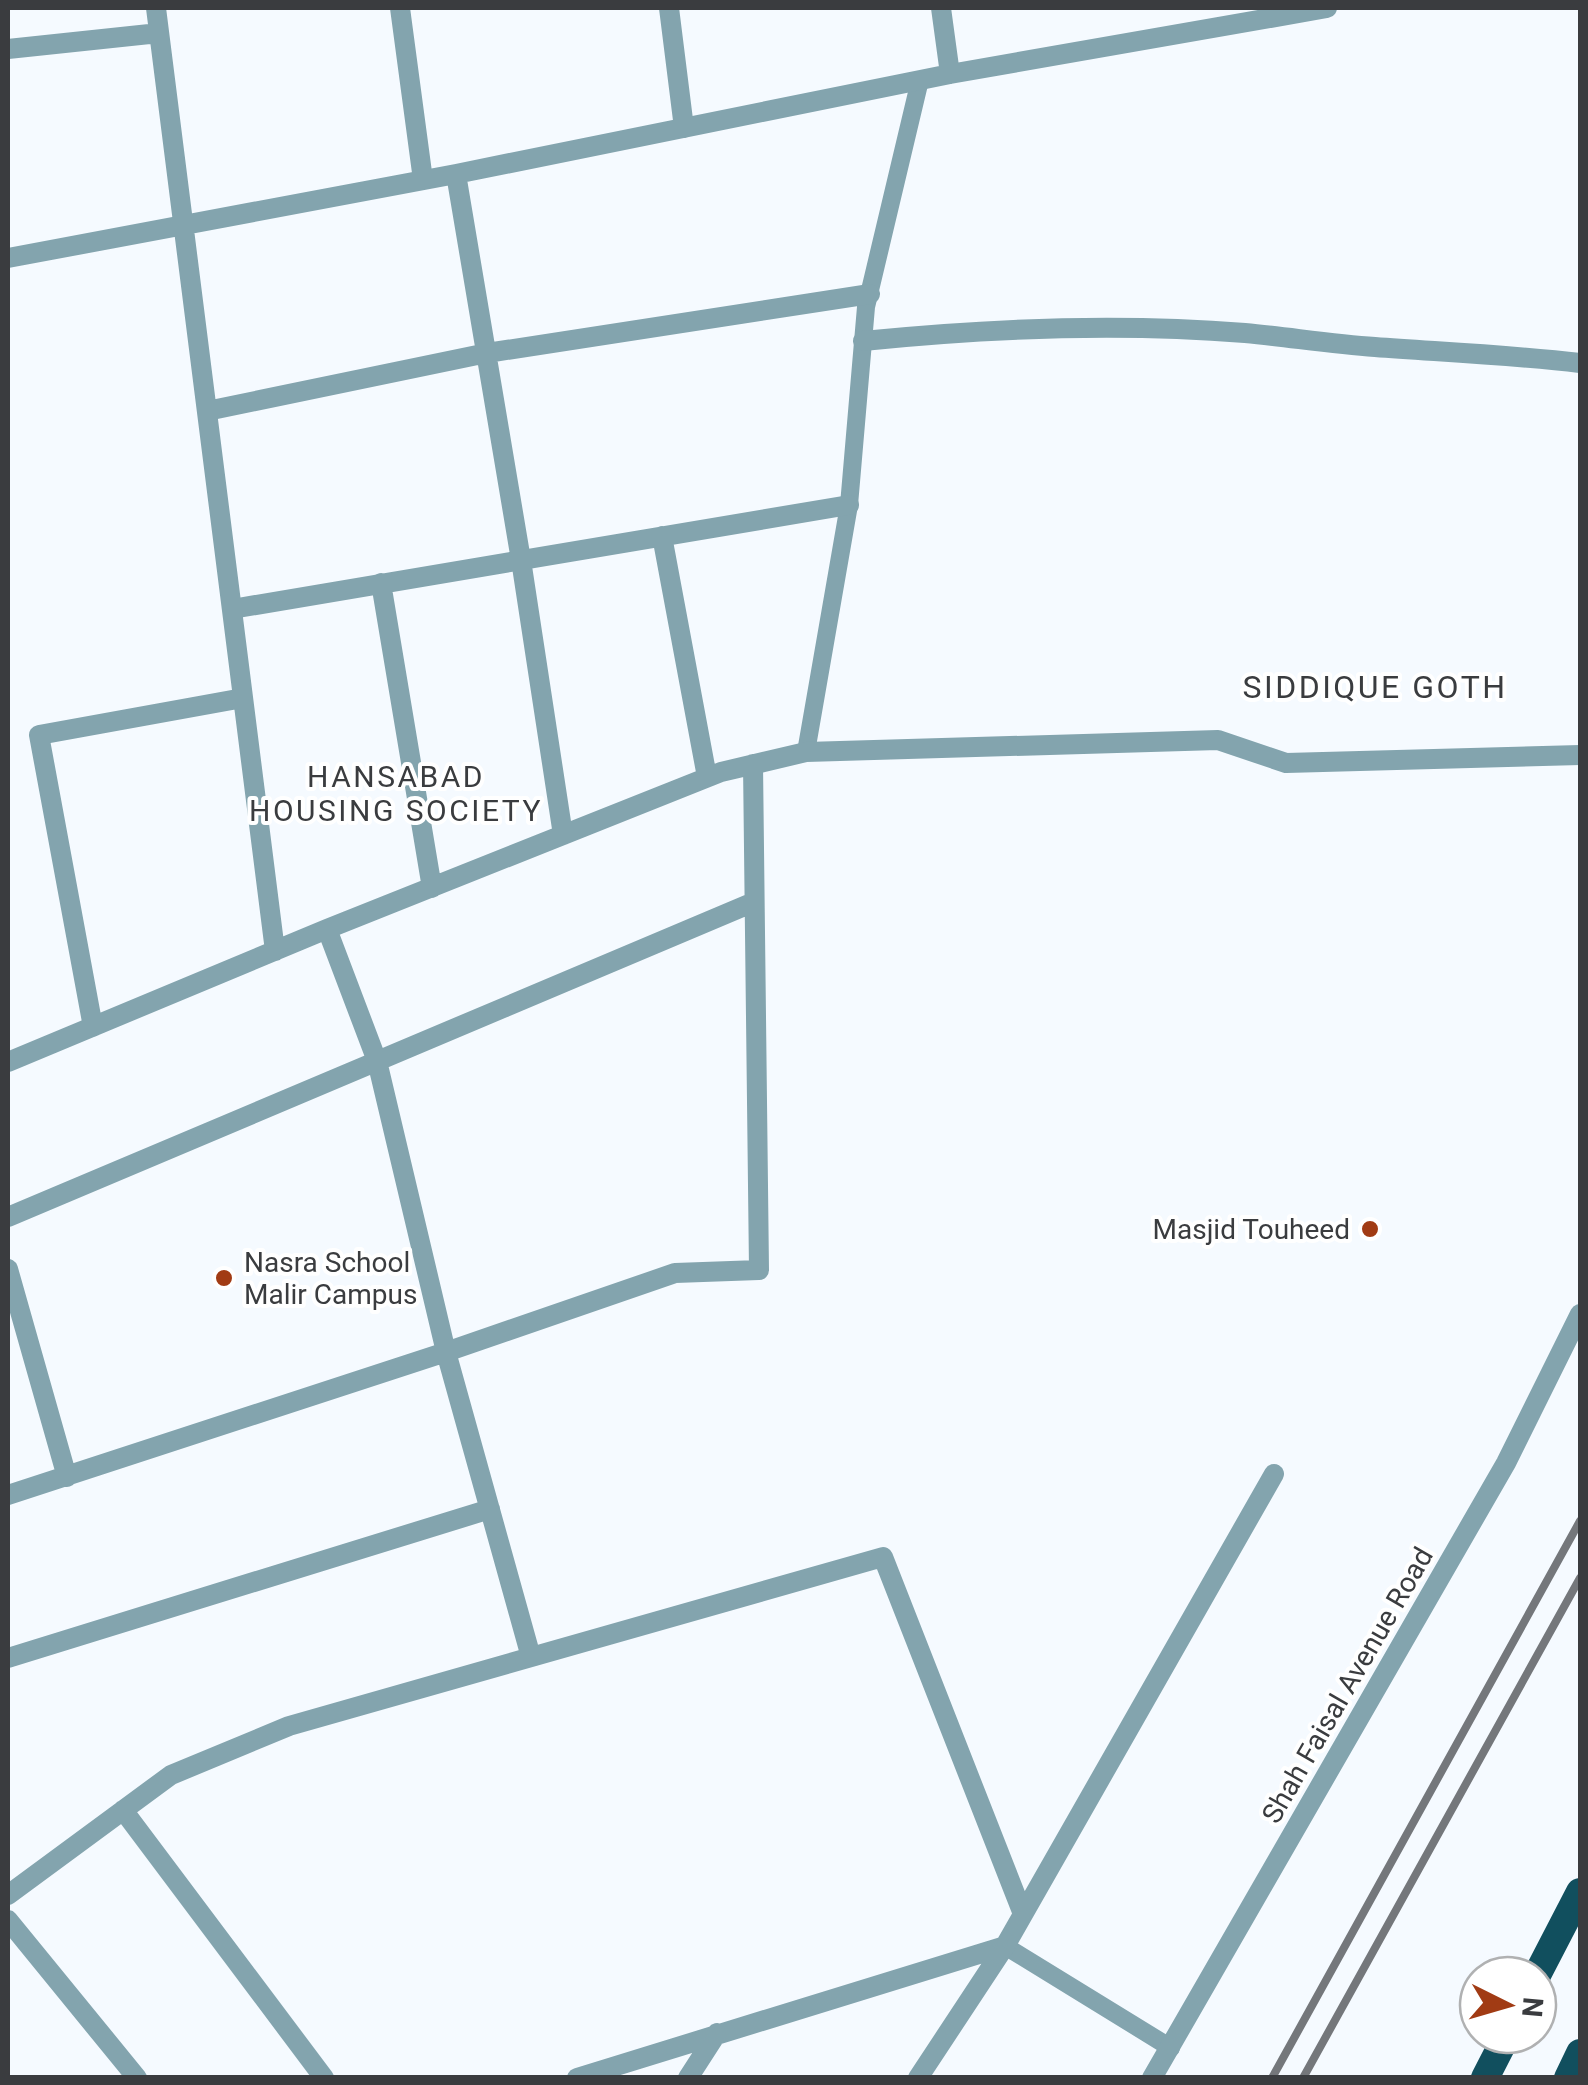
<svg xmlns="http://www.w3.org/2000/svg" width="1588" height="2085" viewBox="0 0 1588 2085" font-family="Roboto,sans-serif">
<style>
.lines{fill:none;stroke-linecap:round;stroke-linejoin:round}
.service{stroke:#83a4ae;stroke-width:18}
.minor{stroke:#83a4ae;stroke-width:20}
.trunk{stroke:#114f5e;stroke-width:28}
.rail{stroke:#74777b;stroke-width:8}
.poi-dot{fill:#a13b14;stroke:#fff;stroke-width:4}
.labels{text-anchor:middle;stroke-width:8;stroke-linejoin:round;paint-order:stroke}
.poi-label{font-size:28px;fill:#3a3c3f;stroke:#fff;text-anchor:end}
.street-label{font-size:28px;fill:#3a3c3f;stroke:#fff}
.neighbourhood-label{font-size:30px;letter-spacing:2.5px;fill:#3a3c3f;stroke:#fff}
.quarter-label{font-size:32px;letter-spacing:2.5px;fill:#3a3c3f;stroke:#fff}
</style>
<rect width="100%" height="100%" fill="#f5faff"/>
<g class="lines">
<!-- service -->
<path class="service" d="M806 752 849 505 866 307 920 80
M1005 1946 1171 2048"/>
<!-- minor -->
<path class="minor" d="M156 8 275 951
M400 8 423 180
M669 8 684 128
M941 8 950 74
M8 49 159 33
M456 174 521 560 563 835
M8 258 456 174 950 74 1327 8
M863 341C990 328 1118 323 1245 333 1288 337 1331 344 1375 347 1443 352 1512 355 1580 363
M207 411 487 353 870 294
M662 536 707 777
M381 583 432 888
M232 609 849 505
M327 929 377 1061 446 1352 531 1657
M93 1027 39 735 243 698
M8 1062 327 929 721 772 806 752 1218 740 1286 763 1580 755
M8 1217 754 902
M8 1269 67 1477
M8 1495 446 1352 675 1273 759 1270 753 764
M8 1658 490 1509
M123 1810 324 2078
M8 1895 171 1775 289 1726 883 1557 1023 1914
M8 1920 137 2078
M577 2078 1005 1946
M688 2078 717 2033
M918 2078 1005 1946 1274 1474
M1152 2078 1506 1463 1580 1314"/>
<!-- trunk -->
<path class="trunk" d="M1537 1975 1580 1892
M1485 2078 1507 2035
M1568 2078 1580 2053"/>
<!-- rail -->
<path class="rail" d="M1272 2078 1580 1521
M1303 2078 1580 1578"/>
</g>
<!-- markers -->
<g class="poi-dot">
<circle cx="1370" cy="1229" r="10"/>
<circle cx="224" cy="1278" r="10"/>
</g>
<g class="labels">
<!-- poi labels -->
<g class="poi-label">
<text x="1350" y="1239">Masjid Touheed</text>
<text x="244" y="1272" text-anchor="start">Nasra School<tspan x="244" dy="32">Malir Campus</tspan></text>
</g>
<!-- street labels -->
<g class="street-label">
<text transform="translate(1347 1685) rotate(-60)" y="10">Shah Faisal Avenue Road</text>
</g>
<!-- neighbourhood labels -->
<g class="neighbourhood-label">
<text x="396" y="787">HANSABAD<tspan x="396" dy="34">HOUSING SOCIETY</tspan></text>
</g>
<!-- quarter labels -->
<g class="quarter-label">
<text x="1375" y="698">SIDDIQUE GOTH</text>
</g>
</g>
<!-- border -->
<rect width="1588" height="2085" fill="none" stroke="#3a3c3f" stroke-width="20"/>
<!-- north arrow -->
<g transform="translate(1508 2005) rotate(95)"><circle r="48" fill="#ffffff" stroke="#b0b1b2" stroke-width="2.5"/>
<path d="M0-8L18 38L0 25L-18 38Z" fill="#a13b14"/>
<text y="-15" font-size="28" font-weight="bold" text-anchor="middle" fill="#3a3c3f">N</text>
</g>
</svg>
